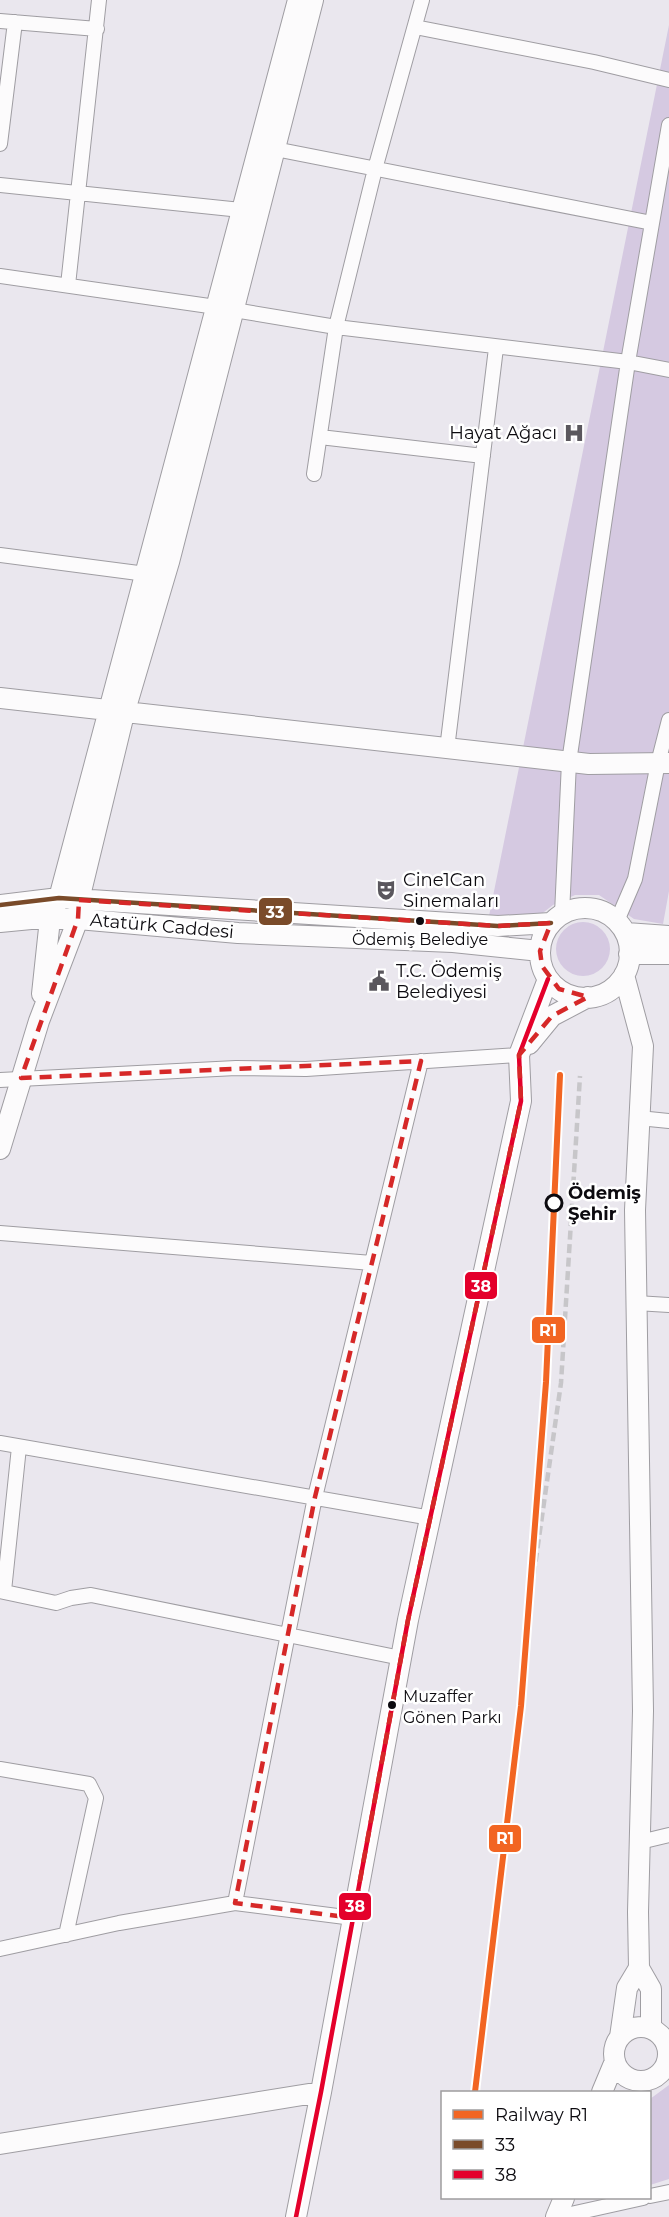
<svg xmlns="http://www.w3.org/2000/svg" width="669" height="2217" viewBox="0 0 669 2217" font-family="Montserrat,sans-serif">
<style>
.green{fill:#d5c9e1}
.lines{fill:none;stroke-linecap:round;stroke-linejoin:round}
.street-casing{stroke:#9f9da2;stroke-width:16}
.secondary-casing{stroke:#9f9da2;stroke-width:22}
.street{stroke:#fcfbfc;stroke-width:14}
.secondary{stroke:#fcfbfc;stroke-width:20}
.rail{stroke:#c7c6c9;stroke-width:4.5;stroke-dasharray:9 4.5;stroke-linecap:butt}
.bus-1-casing{stroke:#fff;stroke-width:9}
.bus-2-casing{stroke:#fff;stroke-width:9}
.bus-1{stroke:#7a4b2a;stroke-width:4.5}
.bus-2{stroke:#e4002b;stroke-width:4.5}
.rail-1-casing{stroke:#fff;stroke-width:10}
.rail-1{stroke:#f26522;stroke-width:6}
.marked{fill:none;stroke:#d62828;stroke-width:4.5;stroke-dasharray:12 8;stroke-linejoin:round}
.bus-dot{fill:#0c0a0f;stroke:#fff;stroke-width:2}
.stop-dot{fill:#fff;stroke:#0c0a0f;stroke-width:3}
.labels{text-anchor:middle;stroke-width:5;stroke-linejoin:round;paint-order:stroke}
.bus-label{font-size:16px;fill:#0c0a0f;stroke:#fff}
.poi-label{font-size:18px;fill:#0c0a0f;stroke:#fff;text-anchor:start}
.street-label{font-size:18px;fill:#0c0a0f;stroke:#fff}
.stop-label{font-size:18px;font-weight:bold;fill:#0c0a0f;stroke:#fff;text-anchor:start}
.line-badge{stroke:#fff;stroke-width:2}
.badge-label{font-size:16px;text-anchor:middle;font-weight:bold;fill:#fff}
</style>
<rect width="100%" height="100%" fill="#eae7ee"/>
<!-- green -->
<path class="green" d="M669 25V891L663 924 634 919 599 895H575L553 905 535 919 489 916Z
M556 949a27 27 0 1 1 54 0a27 27 0 1 1-54 0Z
M669 2085V2179L650 2185V2099Z"/>
<g class="lines">
<!-- street casing -->
<g class="street-casing">
<path id="street" d="M0 21 97 29
M415 27 594 62 669 80
M0 144 15 22
M275 149 652 223
M0 185 241 210
M0 276 216 307
M68 285 99 0
M234 310 336 327 628 362 669 370
M320 437 483 456
M314 474 336 327 375 169 422 0
M0 555 146 574
M447 749 496 348
M562 914 569 762 628 362 669 125
M617 921 635 879 658 763 669 720
M0 1080 236 1068 306 1069 519 1055
M639 1118 669 1121
M0 1233 372 1263
M636 1303 669 1305
M0 1443 431 1518
M0 1591 56 1603 71 1598 91 1595 401 1658
M4 1591 19 1447
M0 1769 89 1784 96 1798 66 1935
M640 1842 669 1835
M235 1903 315 1497 421 1061
M0 1949 119 1923 235 1903 353 1918
M650 2196 669 2192
M557 2217 643 2198"/>
</g>
<!-- secondary casing -->
<g class="secondary-casing">
<path id="secondary" d="M0 698 589 764 669 763
M0 905 59 898 498 926 551 923
M540 953a45 45 0 1 1 90 0a45 45 0 1 1-90 0Z
M0 922 31 919H78L238 933 453 942 540 951
M626 933 669 936
M629 954H669
M624 975 643 1046 635 1210 643 1711 638 1912 639 1968 651 1989V2028
M42 994 50 919 59 898 298 0
M529 1044 552 1016 588 997
M0 1149 39 1021 78 919 79 900 124 714 169 562 313 0
M614 2054a27 27 0 1 1 54 0a27 27 0 1 1-54 0Z
M620 2037 627 1988 639 1968
M602 2092 615 2061
M0 2144 321 2092
M296 2217 321 2092 408 1620 521 1101 519 1055 548 979
M556 2217 564 2198"/>
</g>
<!-- street -->
<use href="#street" class="street"/>
<!-- secondary -->
<use href="#secondary" class="secondary"/>
<!-- rail -->
<path class="rail" d="M528 1615 561 1383 580 1076"/>
<!-- bus-1 casing -->
<g class="bus-1-casing">
<path id="bus-1" d="M0 905 59 898 498 926 551 923"/>
</g>
<!-- bus-2 casing -->
<g class="bus-2-casing">
<path id="bus-2" d="M296 2217 321 2092 408 1620 521 1101 519 1055 548 979"/>
</g>
<!-- bus-1 -->
<use href="#bus-1" class="bus-1"/>
<!-- bus-2 -->
<use href="#bus-2" class="bus-2"/>
<!-- rail-1 casing -->
<g class="rail-1-casing">
<path id="rail-1" d="M475 2092 521 1706 546 1382 560 1075"/>
</g>
<!-- rail-1 -->
<use href="#rail-1" class="rail-1"/>
</g>
<!-- marked area -->
<path class="marked" d="M79 900 498 926 551 923 540 951 542 966 559 989 588 997 552 1016 519 1055 521 1101 408 1620 353 1918 235 1903 315 1497 421 1061 21 1078 78 919Z"/>
<!-- icons -->
<defs>
<g id="hospital-bare" transform="scale(1.62)"><path d="M-5-5h3v3.5h4V-5h3V5h-3V1.5h-4V5h-3Z" fill="#5a575d" stroke="#fff" stroke-width="2.5" paint-order="stroke"/></g>
<g id="theatre-bare" transform="scale(1.62)"><path d="M-5-5.5Q0-4 5-5.5V0Q5 5 0 6Q-5 5-5 0ZM-3.3-2.5H-1v1.5H-3.3ZM1-2.5H3.3v1.5H1ZM-2.8 1Q0 5.5 2.8 1Z" fill="#5a575d" stroke="#fff" stroke-width="2.5" paint-order="stroke"/></g>
<g id="civic-bare" transform="scale(1.62)"><path d="M-.6-6.5H3V-4.5H.6V-3L4-1V1h2V6H-6V1h2V-1L-.6-3ZM-1.2 2.5V6h2.4V2.5Z" fill="#5a575d" stroke="#fff" stroke-width="2.5" paint-order="stroke"/></g>
</defs>
<g fill-rule="evenodd">
<use href="#hospital-bare" x="574" y="433"/>
<use href="#theatre-bare" x="386" y="890"/>
<use href="#civic-bare" x="379" y="981"/>
</g>
<!-- markers -->
<g class="bus-dot">
<circle cx="420" cy="921" r="5"/>
<circle cx="392" cy="1705" r="5"/>
</g>
<circle class="stop-dot" cx="554" cy="1203" r="8"/>
<g class="labels">
<!-- bus labels -->
<g class="bus-label">
<text x="420" y="945">Ödemiş Belediye</text>
<text x="403" y="1702" text-anchor="start">Muzaffer<tspan x="403" dy="21">Gönen Parkı</tspan></text>
</g>
<!-- poi labels -->
<g class="poi-label">
<text x="557" y="439" text-anchor="end">Hayat Ağacı</text>
<text x="403" y="886">Cine1Can<tspan x="403" dy="21">Sinemaları</tspan></text>
<text x="396" y="977">T.C. Ödemiş<tspan x="396" dy="21">Belediyesi</tspan></text>
</g>
<!-- street labels -->
<g class="street-label">
<text transform="translate(162 926) rotate(5)" y="6">Atatürk Caddesi</text>
</g>
<!-- stop labels -->
<g class="stop-label">
<text x="568" y="1199">Ödemiş<tspan x="568" dy="21">Şehir</tspan></text>
</g>
</g>
<g class="line-badge">
<rect x="258" y="897" width="35" height="29" rx="6" fill="#7a4b2a"/>
<rect x="464" y="1271" width="34" height="29" rx="6" fill="#e4002b"/>
<rect x="531" y="1316" width="35" height="28" rx="6" fill="#f26522"/>
<rect x="488" y="1824" width="34" height="29" rx="6" fill="#f26522"/>
<rect x="338" y="1892" width="34" height="29" rx="6" fill="#e4002b"/>
</g>
<g class="badge-label">
<text x="275" y="918">33</text>
<text x="481" y="1292">38</text>
<text x="548" y="1336">R1</text>
<text x="505" y="1844">R1</text>
<text x="355" y="1912">38</text>
</g>
<!-- legend -->
<rect x="441" y="2091" width="210" height="108" fill="#ffffff" stroke="#9e9d9f" stroke-width="1.5"/>
<rect x="453" y="2110" width="30" height="9" fill="#f26522" stroke="#9e9d9f" stroke-width="1.5"/>
<text x="495" y="2121" font-size="18" fill="#0c0a0f">Railway R1</text>
<rect x="453" y="2140" width="30" height="9" fill="#7a4b2a" stroke="#9e9d9f" stroke-width="1.5"/>
<text x="495" y="2151" font-size="18" fill="#0c0a0f">33</text>
<rect x="453" y="2170" width="30" height="9" fill="#e4002b" stroke="#9e9d9f" stroke-width="1.5"/>
<text x="495" y="2181" font-size="18" fill="#0c0a0f">38</text>
</svg>
